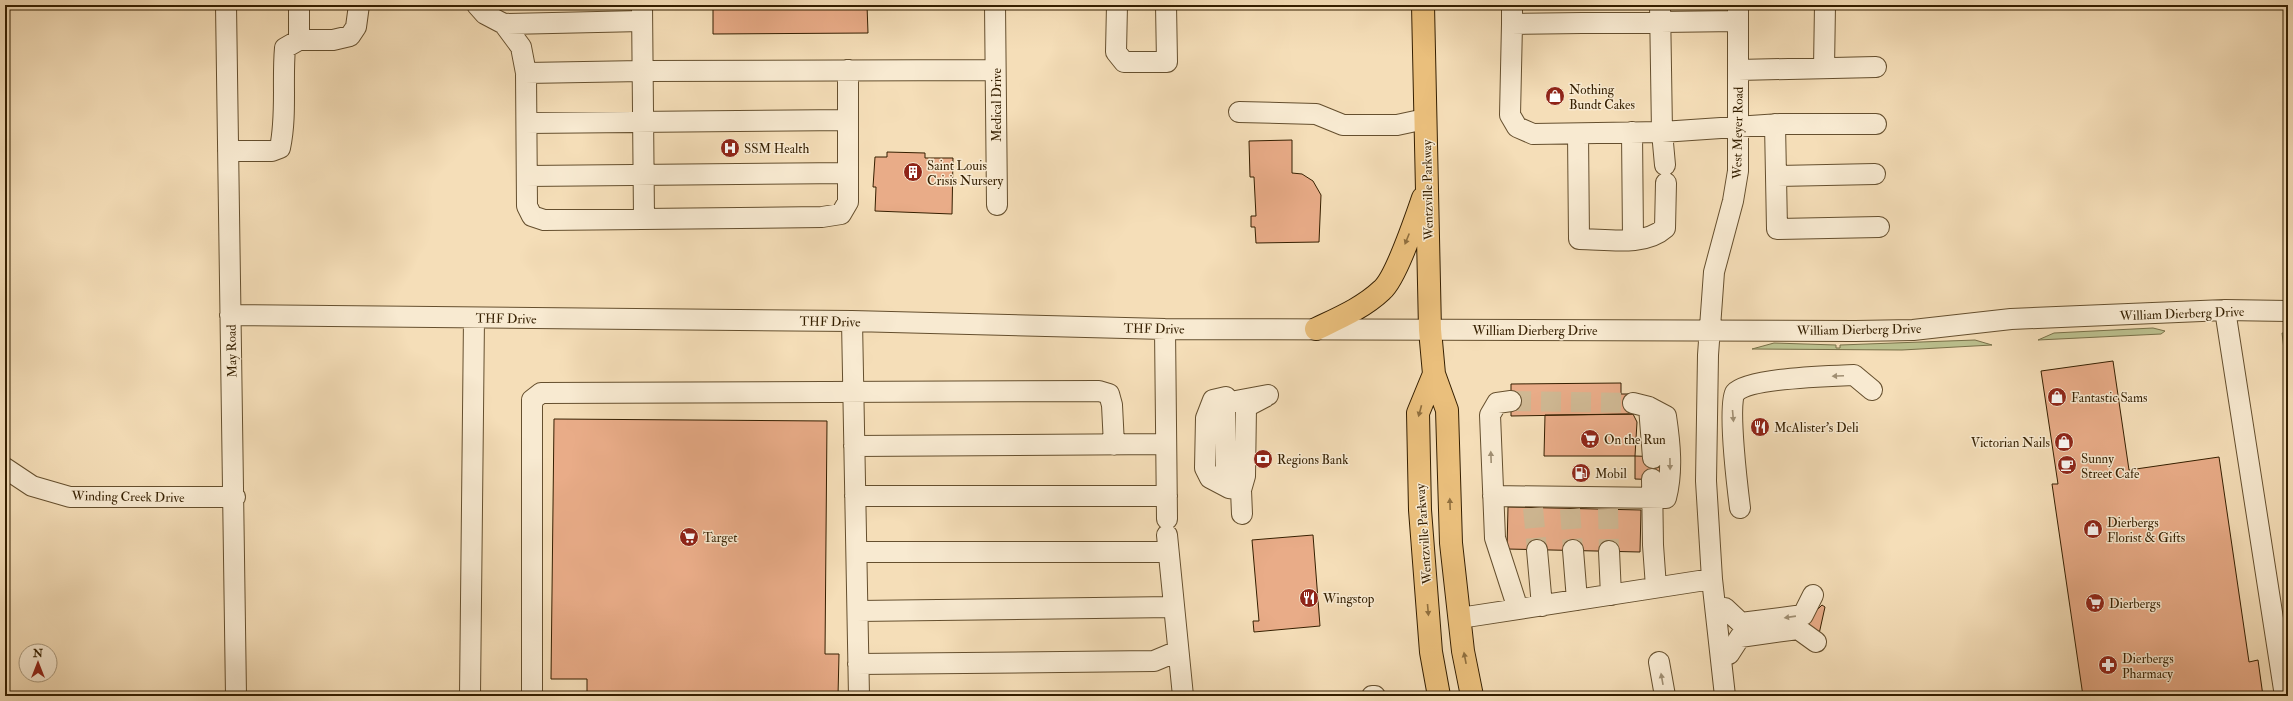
<svg xmlns="http://www.w3.org/2000/svg" width="2293" height="701" viewBox="0 0 2293 701" font-family="'IM FELL Double Pica',serif">
<style>
.green{fill:#bcc18f;stroke:#787048}
.building{fill:#e9ac88;stroke:#351f00}
.lines{fill:none;stroke-linecap:round;stroke-linejoin:round}
.minor-tunnel{stroke:#cfb893;stroke-width:20;stroke-dasharray:20 10;stroke-linecap:butt}
.minor-casing{stroke:#654f2e;stroke-width:22}
.major-casing{stroke:#351f00;stroke-width:24}
.minor{stroke:#f8ead1;stroke-width:20}
.major{stroke:#eabf7c;stroke-width:22}
.oneway{fill:#906f3e}
.oneway2{fill:#a08f73}
.labels{text-anchor:middle;stroke-width:3;stroke-linejoin:round;paint-order:stroke}
.poi-label{font-size:13px;fill:#351f00;stroke:#f8ead1;text-anchor:start}
.street-label{font-size:13px;fill:#351f00;stroke:#f8ead1}
</style>
<rect width="100%" height="100%" fill="#f5deb8"/>
<filter id="stains"><feTurbulence type="fractalNoise" baseFrequency=".005" numOctaves="4"/><feColorMatrix values="0 0 0 0 .2 0 0 0 0 .09 0 0 0 0 .02 0 0 0 .5 -.17"/></filter>
<radialGradient id="worn" r=".72"><stop offset=".6" stop-color="#630" stop-opacity="0"/><stop offset="1" stop-color="#630" stop-opacity=".3"/></radialGradient>
<!-- green -->
<path class="green" d="M2153 328 2165 331 2161 334 2038 340 2054 333Z
M2282 333H2288V382Z
M1975 340 1992 345 1902 350 1752 349 1774 343 1836 345V348H1840V345Z"/>
<!-- building -->
<path class="building" d="M705 5H867L868 33 713 34V7Z
M1292 140V173L1302 174 1313 181 1321 195 1319 242 1256 243 1255 227H1251V216H1256L1254 177H1250L1249 141Z
M887 152 925 153V158H953L952 214 875 211 876 187H873L875 157H887Z
M2113 361 2129 470 2219 457 2249 662 2258 660 2263 696H2083L2052 484H2058L2041 371Z
M1621 383V394H1632L1633 414 1511 416V384Z
M1633 414 1637 422 1635 456H1544L1545 415Z
M554 419 827 421 825 654H839L838 696H587V679H551Z
M1635 456 1665 457 1664 480 1635 479Z
M1508 507 1641 510 1640 552 1507 549Z
M1313 535 1320 626 1254 632 1253 621H1259L1252 540Z
M1822 605 1825 607 1819 634 1737 626 1813 614Z"/>
<g class="lines">
<!-- minor-tunnel -->
<path class="minor-tunnel" d="M1511 401 1633 403
M1533 508 1537 550
M1570 509 1573 550
M1608 509 1609 551"/>
<!-- minor casing -->
<g class="minor-casing">
<path id="minor" d="M226 5 236 696
M477 5 485 14 504 24 521 47 526 73 527 206 532 216 544 220 822 217 841 214 848 202V70
M642 5 644 218
M995 5 997 205
M1117 5 1116 52 1124 62H1167L1166 5
M1660 5 1662 132 1665 165
M1738 21 1512 24 1510 115 1517 127 1533 134 1662 132 1780 124H1876
M504 24 642 21
M1512 24V5
M299 40V5
M1824 68 1825 5
M1738 70 1876 67
M526 73 642 71 995 70
M1239 112 1316 114 1343 125H1397L1425 119
M527 123 848 120
M1775 124 1777 229 1879 227
M1632 132 1633 239
M1578 134 1579 239C1606 239 1644 247 1665 228L1666 183
M228 151H272L280 148C287 115 282 81 285 48L299 40H333L350 36 356 27 359 5
M527 176 848 173
M1776 176 1875 174
M2225 310 2285 696
M230 315 852 321 1165 329 1855 331 1913 330 2011 319 2225 310 2288 311
M852 321 859 696
M1165 329 1167 519
M1226 397 1213 400 1206 418 1205 468 1210 478 1229 488 1237 489
M1511 401 1497 403 1490 415 1495 538 1518 609
M1649 407 1653 458
M854 446 1166 444
M5 468 32 486 70 497H235
M1652 479 1653 545 1656 587
M1241 490 1226 483 1225 403 1268 395
M855 496H1167
M1493 496 1666 498C1673 471 1670 443 1666 416L1649 407 1633 403
M1740 508C1738 492 1727 402 1735 393 1748 378 1830 376 1854 375L1872 390
M1242 514 1241 490 1245 476 1246 407 1265 397
M1167 535 1183 696
M1537 550 1542 606
M1573 550 1577 600
M1609 551 1611 595
M857 552H1167
M1725 608 1741 623 1803 615 1813 595
M858 611 1173 607
M1460 618 1712 579
M1729 654 1740 637 1798 629 1816 642
M1659 662 1665 696
M858 664 1154 661 1178 651
M470 696 474 318
M532 696V400L541 393 1099 391 1109 394 1112 405 1114 445
M1372 696H1375
M1725 696 1712 579 1706 481 1708 355 1714 272 1733 201 1738 171V5"/>
</g>
<!-- major casing -->
<g class="major-casing">
<path id="major" d="M1423 5 1430 330 1434 374 1447 410 1451 543 1463 651 1472 696
M1316 329C1339 318 1363 308 1382 290 1396 278 1416 218 1423 198
M1434 374 1418 413 1420 510 1431 652 1439 696"/>
</g>
<!-- minor -->
<use href="#minor" class="minor"/>
<!-- major -->
<use href="#major" class="major"/>
</g>
<!-- one-way arrows -->
<defs><path id="oneway-solid" d="M-6-.8H1V-3.2L6.5 0L1 3.2V.8H-6Z"/></defs>
<g class="oneway">
<use href="#oneway-solid" transform="translate(1407 239) rotate(112)"/>
<use href="#oneway-solid" transform="translate(1420 411) rotate(105)"/>
<use href="#oneway-solid" transform="translate(1450 504) rotate(-92)"/>
<use href="#oneway-solid" transform="translate(1428 610) rotate(85)"/>
<use href="#oneway-solid" transform="translate(1465 658) rotate(-101)"/>
</g>
<g class="oneway2">
<use href="#oneway-solid" transform="translate(1838 376) rotate(177)"/>
<use href="#oneway-solid" transform="translate(1733 416) rotate(85)"/>
<use href="#oneway-solid" transform="translate(1491 457) rotate(-92)"/>
<use href="#oneway-solid" transform="translate(1670 464) rotate(89)"/>
<use href="#oneway-solid" transform="translate(1790 617) rotate(172)"/>
<use href="#oneway-solid" transform="translate(1662 679) rotate(-100)"/>
</g>
<!-- icons -->
<defs>
<g id="shop-disc" transform="scale(1)"><circle r="9.5" fill="#8f2418" stroke="#f8ead1"/><path d="M-5-2.5h2.3a2.7 3.5 0 0 1 5.4 0H5L5.5 6h-11ZM-1.5-2.5h3a1.5 2.3 0 0 0-3 0Z" fill="#fff"/></g>
<g id="hospital-disc" transform="scale(1)"><circle r="9.5" fill="#8f2418" stroke="#f8ead1"/><path d="M-5-5h3v3.5h4V-5h3V5h-3V1.5h-4V5h-3Z" fill="#fff"/></g>
<g id="building-disc" transform="scale(1)"><circle r="9.5" fill="#8f2418" stroke="#f8ead1"/><path d="M-4-6H4V6H1V3H-1V6H-4ZM-2.5-4.3h1.7v1.8h-1.7ZM.8-4.3h1.7v1.8H.8ZM-2.5-1h1.7V.8h-1.7ZM.8-1h1.7V.8H.8Z" fill="#fff"/></g>
<g id="restaurant-disc" transform="scale(1)"><circle r="9.5" fill="#8f2418" stroke="#f8ead1"/><path d="M-5-6h1v4h1v-4h1v4h1v-4h1v5L-1.5 .5V6h-2V.5L-5-1ZM5-6V6H3V1.5H1.5Q1.5-4 5-6Z" fill="#fff"/></g>
<g id="supermarket-disc" transform="scale(1)"><circle r="9.5" fill="#8f2418" stroke="#f8ead1"/><path d="M-6-5.5h2.5l.6 2H6L4.5 2H-2.5L-4.4-4H-6ZM-1.5 3.2a1.3 1.3 0 1 0 .1 0ZM3 3.2a1.3 1.3 0 1 0 .1 0Z" fill="#fff"/></g>
<g id="bank-disc" transform="scale(1)"><circle r="9.5" fill="#8f2418" stroke="#f8ead1"/><path d="M-6-4H6V4H-6ZM0-2.3a2.3 2.3 0 1 0 0 4.6a2.3 2.3 0 1 0 0-4.6Z" fill="#fff"/></g>
<g id="cafe-disc" transform="scale(1)"><circle r="9.5" fill="#8f2418" stroke="#f8ead1"/><path d="M-5.5-4.5H6V0H3Q3 3.5 0 3.5H-2.5Q-5.5 3.5-5.5 0ZM3-3.2v2h1.7v-2ZM-6 4.5H4V6H-6Z" fill="#fff"/></g>
<g id="fuel-disc" transform="scale(1)"><circle r="9.5" fill="#8f2418" stroke="#f8ead1"/><path d="M-5.5-6h7V0h2V4h1.3V-2.5L3-4.5l.8-.8L6-3V5H2.5V1h-1V6h-7ZM-4.2-4.7v3.2H.2V-4.7Z" fill="#fff"/></g>
<g id="pharmacy-disc" transform="scale(1)"><circle r="9.5" fill="#8f2418" stroke="#f8ead1"/><path d="M-2-6h4v4h4v4h-4v4h-4v-4h-4v-4h4Z" fill="#fff"/></g>
</defs>
<g fill-rule="evenodd">
<use href="#shop-disc" x="1555" y="96"/>
<use href="#hospital-disc" x="730" y="148"/>
<use href="#building-disc" x="913" y="172"/>
<use href="#shop-disc" x="2057" y="397"/>
<use href="#restaurant-disc" x="1760" y="427"/>
<use href="#supermarket-disc" x="1590" y="439"/>
<use href="#shop-disc" x="2064" y="442"/>
<use href="#bank-disc" x="1263" y="459"/>
<use href="#cafe-disc" x="2067" y="465"/>
<use href="#fuel-disc" x="1581" y="473"/>
<use href="#shop-disc" x="2093" y="529"/>
<use href="#supermarket-disc" x="689" y="537"/>
<use href="#restaurant-disc" x="1309" y="598"/>
<use href="#supermarket-disc" x="2095" y="603"/>
<use href="#pharmacy-disc" x="2108" y="665"/>
</g>
<g class="labels">
<!-- poi labels -->
<g class="poi-label">
<text x="1569" y="94">Nothing<tspan x="1569" dy="15">Bundt Cakes</tspan></text>
<text x="744" y="153">SSM Health</text>
<text x="927" y="170">Saint Louis<tspan x="927" dy="15">Crisis Nursery</tspan></text>
<text x="2071" y="402">Fantastic Sams</text>
<text x="1774" y="432">McAlister's Deli</text>
<text x="1604" y="444">On the Run</text>
<text x="2050" y="447" text-anchor="end">Victorian Nails</text>
<text x="2081" y="463">Sunny<tspan x="2081" dy="15">Street Cafe</tspan></text>
<text x="1277" y="464">Regions Bank</text>
<text x="1595" y="478">Mobil</text>
<text x="2107" y="527">Dierbergs<tspan x="2107" dy="15">Florist &amp; Gifts</tspan></text>
<text x="703" y="542">Target</text>
<text x="1323" y="603">Wingstop</text>
<text x="2109" y="608">Dierbergs</text>
<text x="2122" y="663">Dierbergs<tspan x="2122" dy="15">Pharmacy</tspan></text>
</g>
<!-- street labels -->
<g class="street-label">
<text transform="translate(996 105) rotate(-90)" y="5">Medical Drive</text>
<text transform="translate(1737 133) rotate(-89)" y="5">West Meyer Road</text>
<text transform="translate(1427 190) rotate(-91)" y="5">Wentzville Parkway</text>
<text transform="translate(2182 313) rotate(-2)" y="5">William Dierberg Drive</text>
<text transform="translate(506 318) rotate(1)" y="5">THF Drive</text>
<text transform="translate(830 321) rotate(1)" y="5">THF Drive</text>
<text transform="translate(1154 328) rotate(1)" y="5">THF Drive</text>
<text transform="translate(1859 329) rotate(-1)" y="5">William Dierberg Drive</text>
<text x="1535" y="335">William Dierberg Drive</text>
<text transform="translate(231 351) rotate(-91)" y="5">May Road</text>
<text transform="translate(128 496) rotate(1)" y="5">Winding Creek Drive</text>
<text transform="translate(1423 534) rotate(-94)" y="5">Wentzville Parkway</text>
</g>
</g>
<!-- margin -->
<rect width="2293" height="701" fill="none" stroke="#f5deb8" stroke-width="20"/>
<rect x="6" y="6" width="2281" height="689" fill="none" stroke="#351f00" stroke-width="2"/>
<rect x="10" y="10" width="2273" height="681" fill="none" stroke="#351f00"/>
<!-- north arrow -->
<g transform="translate(38 663)"><circle r="19" fill="#f8ead1" stroke="#aa997d"/>
<path d="M0-3L7 15L0 10L-7 15Z" fill="#8f2418"/>
<text y="-6" font-size="11" font-weight="bold" text-anchor="middle" fill="#351f00">N</text>
</g>
<rect width="100%" height="100%" filter="url(#stains)"/>
<rect width="100%" height="100%" fill="url(#worn)"/>
</svg>
